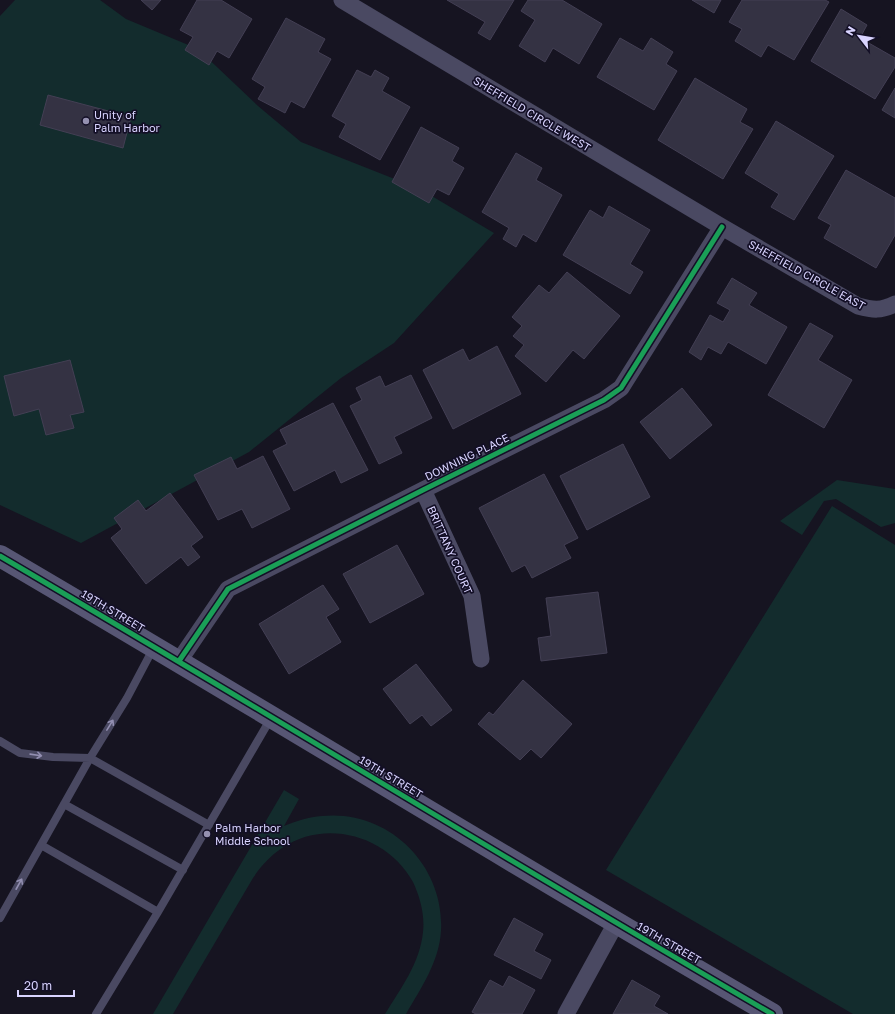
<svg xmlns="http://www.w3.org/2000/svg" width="895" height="1014" viewBox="0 0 895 1014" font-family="'Golos Text',sans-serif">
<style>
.green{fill:#132c2d}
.building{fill:#343243;stroke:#433f54}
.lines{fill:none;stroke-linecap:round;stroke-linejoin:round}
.lane{stroke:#4a4962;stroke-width:8}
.street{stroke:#4a4962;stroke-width:17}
.secondary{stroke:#575674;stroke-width:22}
.cycleway-casing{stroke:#130f26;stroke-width:8}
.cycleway{stroke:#1a9f57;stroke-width:5}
.oneway{stroke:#928eb0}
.poi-dot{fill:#9591b1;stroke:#130f26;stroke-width:1.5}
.labels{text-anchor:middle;stroke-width:3.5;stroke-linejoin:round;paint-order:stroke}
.street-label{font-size:11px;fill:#d9d4ff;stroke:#130f26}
.poi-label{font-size:11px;fill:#d9d4ff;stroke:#130f26;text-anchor:start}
</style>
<rect width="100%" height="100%" fill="#161421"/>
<!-- green -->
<path class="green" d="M15 0H100L126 19 198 49 258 106 301 142 420 189 494 233 394 343 341 378 249 452 81 543 0 505V16Z
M837 480 895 489V523L881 527 836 499 824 501 802 535 780 521Z
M832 506 895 545V1014H853L606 870Z
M284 790 299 799 284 826C296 821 309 817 322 816 388 809 445 865 441 931 439 962 421 988 406 1014H385C401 988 420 963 423 932 425 915 420 897 413 882 388 836 326 818 282 848 270 856 261 866 253 878L173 1014H153Z"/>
<!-- building -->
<path class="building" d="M141 0H161L152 10Z
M197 0H221L252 19 229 58 217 51 209 65 185 50 193 37 180 30Z
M447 0H514L490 40 478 33 485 22Z
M528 0H562L602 24 579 64 553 48 545 62 519 46 535 20 521 11Z
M692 0H721L714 13Z
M742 0H825L829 2 794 60 768 45 761 57 735 41 742 29 729 22Z
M841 9 867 25 860 38 895 58V67L875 99 811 61Z
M286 18 325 39 318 52 331 59 304 108 291 101 285 113 258 99 265 87 252 79Z
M620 38 643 51 651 38 673 52 666 64 677 71 654 110 597 77Z
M357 70 371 77 375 70 389 78 382 91 410 107 380 160 339 137 346 124 332 116Z
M695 78 747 109 740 122 753 129 723 179 658 140Z
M895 88V118L882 110Z
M48 95 131 117 123 148 40 125Z
M776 121 834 156 794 220 771 207 779 194 745 173Z
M421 127 459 148 452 161 464 168 449 195 437 189 429 203 392 182Z
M516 153 542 168 536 180 562 195 536 242 523 234 516 247 503 239 509 228 482 212Z
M846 170 895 198V235L876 268 824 238 831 225 818 218Z
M609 206 650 230 630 264 643 272 630 294 563 255 590 210 603 218Z
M567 272 620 316 584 359 573 350 546 382 515 356 524 345 513 336 522 326 512 317 539 285 549 293Z
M732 278 757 293 749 305 787 327 766 364 728 342 721 354 708 347 701 360 689 352 710 315 723 322 730 310 717 303Z
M810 323 833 336 818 360 852 380 824 428 768 395Z
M497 346 521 394 453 429 423 370 463 349 469 361Z
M70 360 84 412 70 415 74 428 46 435 39 409 14 416 4 376Z
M411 375 432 418 394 437 402 453 379 464 350 406 362 400 356 388 380 376 385 387Z
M682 388 712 425 670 459 640 422Z
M333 403 368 470 341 483 335 470 294 491 273 451 287 444 280 430Z
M623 444 650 497 587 530 560 476Z
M263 456 290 509 252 528 242 509 218 520 194 475 231 457 237 469Z
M544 474 578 538 564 545 571 558 532 578 525 565 512 572 479 508Z
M170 493 203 537 191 546 200 557 188 566 181 557 146 584 111 538 122 529 114 518 138 500 146 511Z
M397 545 424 594 370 623 343 574Z
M323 585 339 609 326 617 341 642 289 674 259 624Z
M598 592 607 653 541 661 538 638 551 636 546 598Z
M416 664 452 710 431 726 422 715 410 724 383 689Z
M523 680 572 724 541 758 531 749 520 760 478 724 489 712 493 715Z
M514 918 543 934 534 951 551 960 541 979 494 955Z
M509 976 535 990 522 1014H476L472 1012 490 980 503 987Z
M632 980 660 996 654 1006 668 1014H613Z"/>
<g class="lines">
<!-- lane -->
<path class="lane" d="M0 741 20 753 53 757 90 758 209 825
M64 804 183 870
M41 845 158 912
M0 918 90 758 127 698 154 647
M96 1014 158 912 271 718"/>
<!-- street -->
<path class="street" d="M342 0 722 227 858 306C873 310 881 311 895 304
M423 490 472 596 481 659
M179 661 228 589 423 490 604 400 621 388 722 227
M566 1014 616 923"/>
<!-- secondary -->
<path class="secondary" d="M0 556C258 707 513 864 772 1014"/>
<!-- cycleway casing -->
<g class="cycleway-casing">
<path id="cycleway" d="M0 556C258 707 513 864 772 1014
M179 661 228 589 423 490 604 400 621 388 722 227"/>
</g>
<!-- cycleway -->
<use href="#cycleway" class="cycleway"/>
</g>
<!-- one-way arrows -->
<defs><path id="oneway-shaft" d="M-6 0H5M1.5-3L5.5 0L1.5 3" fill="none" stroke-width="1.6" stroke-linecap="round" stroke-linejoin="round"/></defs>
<g class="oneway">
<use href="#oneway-shaft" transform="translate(110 725) rotate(-58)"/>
<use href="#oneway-shaft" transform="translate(36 755) rotate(8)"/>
<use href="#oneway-shaft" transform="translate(19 884) rotate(-61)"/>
</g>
<!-- markers -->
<g class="poi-dot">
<circle cx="86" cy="121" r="4"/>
<circle cx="207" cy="834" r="4"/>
</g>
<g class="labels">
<!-- street labels -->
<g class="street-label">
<text transform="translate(532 114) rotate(31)" y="4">SHEFFIELD CIRCLE WEST</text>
<text transform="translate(807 275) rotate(29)" y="4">SHEFFIELD CIRCLE EAST</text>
<text transform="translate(467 457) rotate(-26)" y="4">DOWNING PLACE</text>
<text transform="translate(450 550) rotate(66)" y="4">BRITTANY COURT</text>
<text transform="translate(113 611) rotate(31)" y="4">19TH STREET</text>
<text transform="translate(391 777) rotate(31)" y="4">19TH STREET</text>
<text transform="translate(669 943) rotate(30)" y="4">19TH STREET</text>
</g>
<!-- poi labels -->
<g class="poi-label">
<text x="94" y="119">Unity of<tspan x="94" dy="13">Palm Harbor</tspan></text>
<text x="215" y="832">Palm Harbor<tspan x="215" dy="13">Middle School</tspan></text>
</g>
</g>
<!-- north arrow -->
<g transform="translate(859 36) rotate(301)" stroke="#130f26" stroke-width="3" paint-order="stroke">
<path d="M0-3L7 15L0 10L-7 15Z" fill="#d9d4ff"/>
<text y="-6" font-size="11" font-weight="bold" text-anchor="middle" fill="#d9d4ff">N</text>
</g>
<!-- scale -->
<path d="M18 990v6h56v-6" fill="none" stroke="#d9d4ff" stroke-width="2"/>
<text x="24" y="990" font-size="12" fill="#d9d4ff" stroke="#130f26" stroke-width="3" paint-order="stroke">20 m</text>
</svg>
